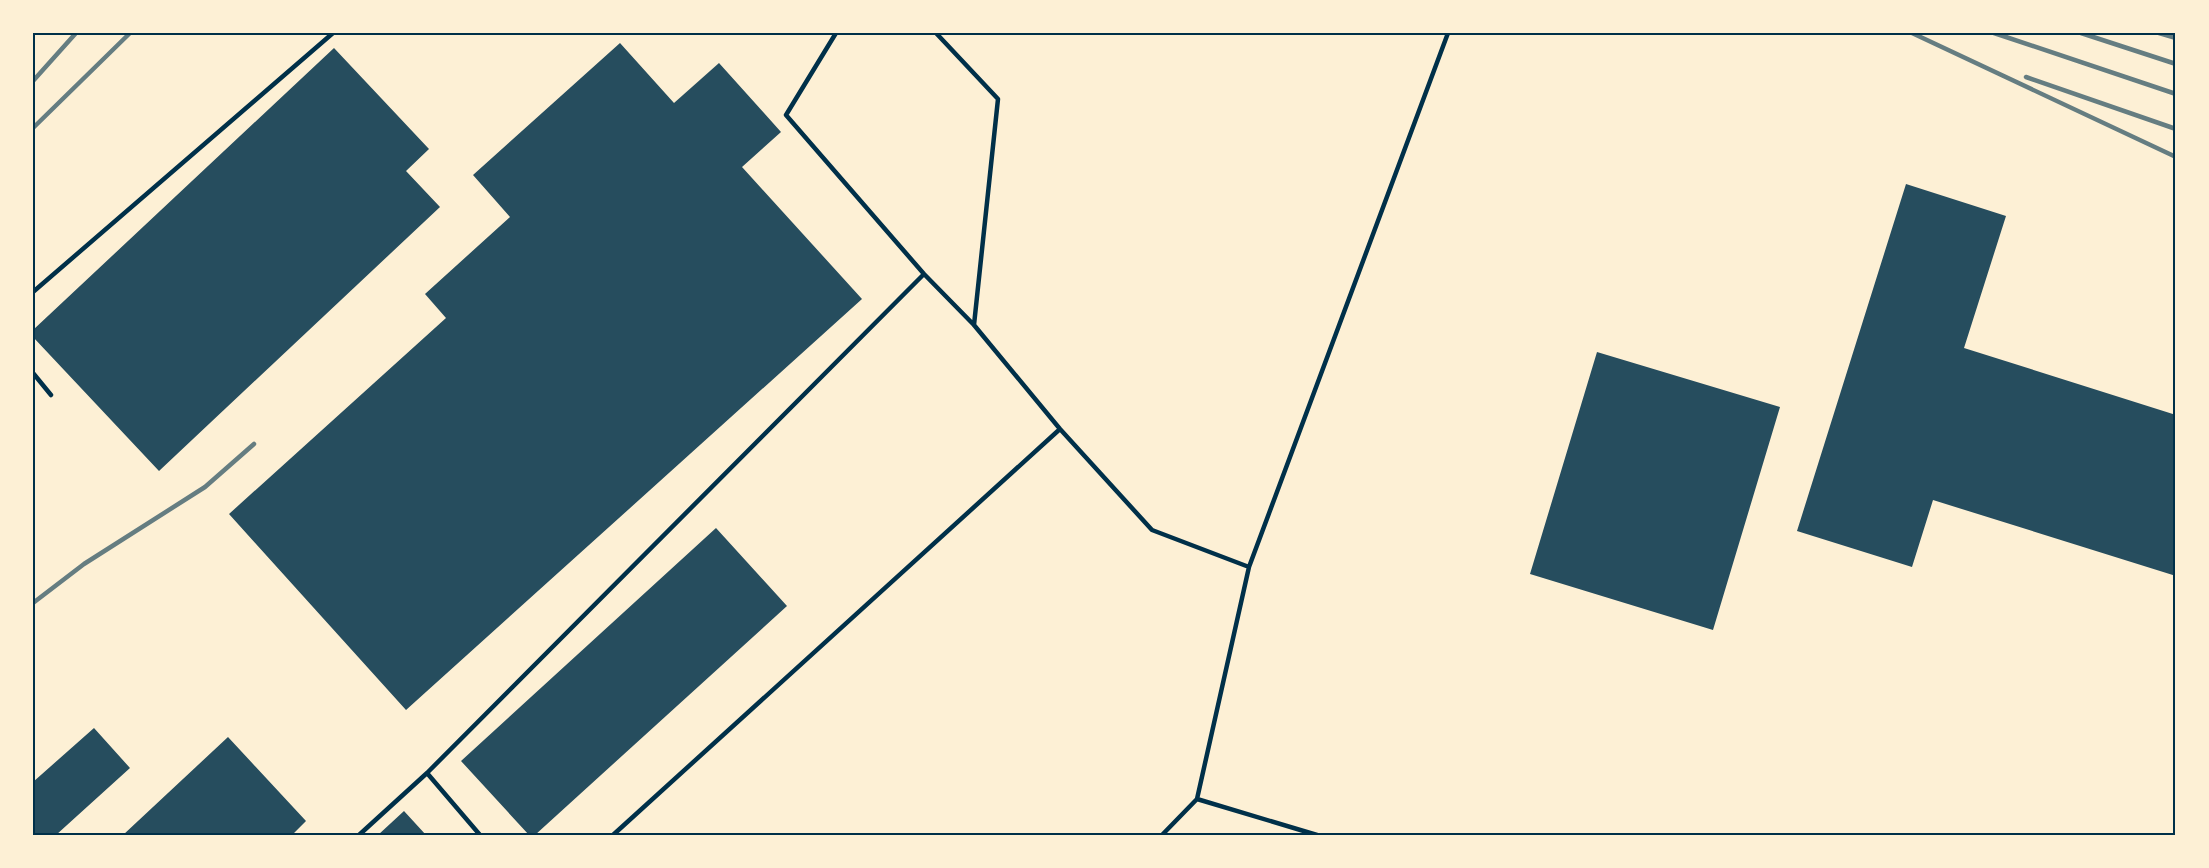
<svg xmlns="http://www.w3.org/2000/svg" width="2209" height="868" viewBox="0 0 2209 868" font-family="'Golos Text',sans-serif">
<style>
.building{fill:#264d5e}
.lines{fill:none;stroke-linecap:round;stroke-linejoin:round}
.service{stroke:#003049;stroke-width:4.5}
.rail{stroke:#657d81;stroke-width:4.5}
.neatline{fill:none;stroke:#003049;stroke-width:2}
</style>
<rect width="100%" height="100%" fill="#fdf0d5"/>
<!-- building -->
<path class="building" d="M620 43 674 103 719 63 781 132 742 167 862 299 406 710 229 514 446 318 425 294 510 217 473 175Z
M334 48 429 149 406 171 440 207 159 471 33 337V330Z
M1906 184 2006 216 1964 348 2176 415V576L1933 500 1912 567 1797 531Z
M1597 352 1780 407 1713 630 1530 574Z
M716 528 787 606 535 835H529L461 761Z
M94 728 130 768 56 835H33V782Z
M228 737 306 821 292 835H123Z
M404 811 426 835H378Z"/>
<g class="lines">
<!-- service -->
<path class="service" d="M836 33 786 115 924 274 974 325 1060 429 1152 530 1249 567
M936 33 998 99 974 325
M33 292 333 33
M33 373 51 395
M427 773 480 835
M359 835 427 773 924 274
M613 835 1060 429
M1162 835 1197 799
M1317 835 1197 799 1249 567 1448 33"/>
<!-- rail -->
<path class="rail" d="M1912 33 2176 157
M1994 33 2176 94
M2081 33 2176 64
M2159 33 2176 38
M33 34 34 33
M2026 77 2176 129
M33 81 76 33
M33 128 130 33
M33 603 84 564 205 487 254 444"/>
</g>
<!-- border -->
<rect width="2209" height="868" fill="none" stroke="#fdf0d5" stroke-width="69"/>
<rect x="34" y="34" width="2140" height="800" class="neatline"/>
</svg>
